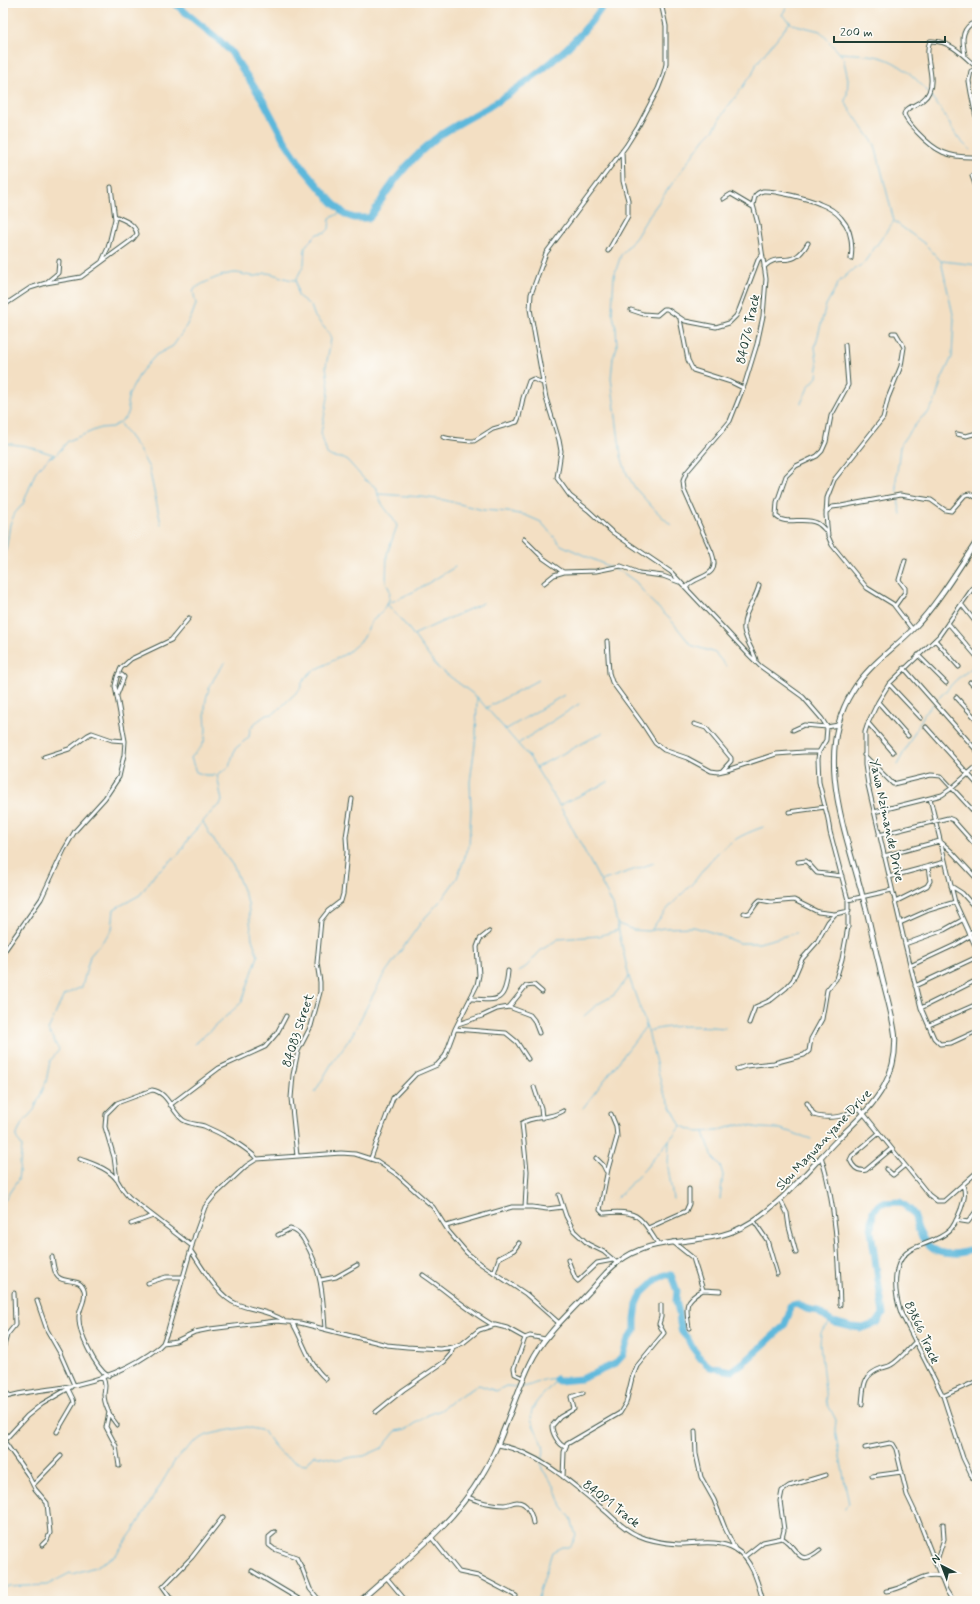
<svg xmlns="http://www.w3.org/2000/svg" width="980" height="1604" viewBox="0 0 980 1604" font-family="Mynerve,sans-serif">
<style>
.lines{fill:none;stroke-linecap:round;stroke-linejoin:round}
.stream{stroke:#5db8db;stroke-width:1}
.river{stroke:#5db8db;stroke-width:7}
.minor-casing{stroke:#3f5549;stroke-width:5}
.secondary-casing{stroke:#3f5549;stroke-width:6}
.minor{stroke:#fff;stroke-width:3}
.secondary{stroke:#fff;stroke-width:4}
.labels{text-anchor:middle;stroke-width:3.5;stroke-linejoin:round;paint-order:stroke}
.street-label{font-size:13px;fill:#1f3d34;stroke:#fdfcf7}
</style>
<rect width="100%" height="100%" fill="#fdfcf7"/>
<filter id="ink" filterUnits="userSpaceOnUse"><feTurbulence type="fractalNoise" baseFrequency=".025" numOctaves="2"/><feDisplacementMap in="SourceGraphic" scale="8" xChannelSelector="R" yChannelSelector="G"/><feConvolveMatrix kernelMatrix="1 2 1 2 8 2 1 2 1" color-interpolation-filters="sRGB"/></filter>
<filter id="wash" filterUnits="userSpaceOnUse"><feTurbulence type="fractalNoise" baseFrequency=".012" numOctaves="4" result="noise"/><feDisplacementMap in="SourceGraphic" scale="16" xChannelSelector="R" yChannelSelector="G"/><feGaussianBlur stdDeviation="0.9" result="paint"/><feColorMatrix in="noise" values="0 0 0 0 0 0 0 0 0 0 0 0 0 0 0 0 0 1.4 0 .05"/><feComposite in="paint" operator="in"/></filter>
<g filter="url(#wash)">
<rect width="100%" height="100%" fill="#f3dfc3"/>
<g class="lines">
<!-- stream -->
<path class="stream" d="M789 3 782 15 792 24 820 31 843 57 848 79 847 96 845 100 848 107 875 145 894 221 863 264 851 271 839 282 826 305 815 347 818 367 817 377 809 386 801 403
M840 53C854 54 869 54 883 58 910 67 930 93 945 116 954 131 956 139 971 150
M895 222 925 244 941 261 954 319 952 357 942 378 935 401 928 413 922 417 904 439 900 447 896 481 897 492
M942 261 977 265
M120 424 138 448 149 468 161 524
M3 443 26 446 55 455
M378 494 422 497 444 500 483 510 508 512 525 515 541 522 561 545 610 567
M898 499 901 514
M671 525 653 508 635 488 627 474 621 456 611 378 613 358 617 347 616 328 612 311 614 276 621 255 636 237 648 217 705 138 714 129 724 112 742 88 747 80 752 75 757 63 790 22
M3 554 6 550 10 524 15 513 23 504 36 471 50 457 56 455 68 441 100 428 112 427 119 423 127 416 129 410 127 403 129 394 141 372 156 355 173 346 184 330 192 315 196 304 193 290C201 283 225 273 235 273 242 273 249 277 256 276 259 276 262 274 265 273 275 273 285 280 295 280
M455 567 415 591 387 604 409 629 436 666 477 697 530 758 567 818 613 905 629 977 648 1031 663 1091 681 1126 698 1132 717 1131 739 1124 760 1128 781 1129 811 1139
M613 569 622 572 636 582 649 599 671 620 691 645 715 653 726 666
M3 615V617
M413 635 483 603
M935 702 956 680 977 664
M486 708 538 680
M505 730 564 695
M519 743 579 704
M897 765 925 713 933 704
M537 767 602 733
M216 775H205L196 772 191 758C194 753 201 749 203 744 208 733 205 722 205 710 205 692 214 676 225 663
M560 805 608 782
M601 881 654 863
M618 924 634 930 647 931 664 928 694 927 714 933 739 943H759L796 933
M652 929C663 912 677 899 691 885 698 878 703 869 710 861 726 843 740 835 763 827
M518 972 527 966 540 951 558 939 599 936 618 930
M584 1016 598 1004 614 995 629 977
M648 1031C674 1024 698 1026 725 1028
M195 1044 242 1002 258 956 252 939 248 903 234 867 211 836 203 822
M315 1092 332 1063 351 1037 383 976 422 921 442 899 457 878 469 846 471 810 470 782 476 737 477 697
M583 1108 646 1026
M704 1132 713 1158 720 1165 723 1175 720 1199
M669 1140 668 1167 673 1199
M616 1199 645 1169 681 1126
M3 1202 18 1180 22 1147 16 1137 22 1123 34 1110 46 1082 50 1061 59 1050 48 1030 64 995 82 987 90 956 112 930 114 909 140 895 156 873 179 854 190 836 214 809 220 805 222 801 217 775 229 767 235 749 249 737 250 729 255 723 266 715 273 714 279 709 300 689 302 683 310 673 347 653 363 639 371 622 381 613 389 600 390 591 386 582 387 554 397 526C391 512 377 504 377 488L364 479 348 461 342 458 332 457 327 454 321 433 328 398 329 389 326 366 331 339 329 333 315 317 311 306 298 296 296 280 304 264 305 247 308 243 317 234 326 232 329 229 330 218 342 212
M830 1321 821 1333 820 1344 826 1401 836 1420 835 1431 849 1504 845 1507V1509
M522 1387C535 1386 541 1377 556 1379 550 1390 538 1397 533 1408 524 1427 551 1439 542 1460
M3 1585 7 1587 47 1585 70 1573 72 1574 95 1567 115 1556 133 1531 176 1459 193 1443 207 1435 224 1431 247 1427 264 1431C274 1448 286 1463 307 1464L314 1455 340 1460 353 1457 364 1456 382 1448 396 1431 407 1429 428 1415 441 1410 453 1400 479 1385 496 1391 506 1386 519 1387
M537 1601 552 1552 562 1547H568L572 1544 576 1536 571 1518 562 1507 555 1487 542 1469 541 1463"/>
<!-- river -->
<path class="river" d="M174 3 219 40 231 52 264 102 283 138 303 168 332 202 346 215 354 218H369C376 210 380 202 386 193 399 173 417 154 435 139 449 128 471 117 487 108 532 80 575 48 605 3
M556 1379 559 1381 581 1379 615 1364 623 1355 628 1340 635 1330V1320L637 1304 642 1293 657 1279 664 1275H671L677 1291 676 1301 679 1313 680 1323 682 1332 688 1339 692 1347 701 1359 710 1367 732 1371 748 1359 784 1326 789 1314 790 1306 796 1304 807 1309 817 1311 832 1322 852 1327 863 1328 877 1323 883 1314 871 1231 873 1211 881 1203 900 1202C904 1205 909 1208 912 1212 916 1216 916 1224 918 1229 929 1255 947 1258 972 1250L977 1242"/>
</g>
</g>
<g filter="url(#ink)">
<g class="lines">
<!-- minor casing -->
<g class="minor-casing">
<path id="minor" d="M661 3 666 26V64L663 76 658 89 638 127 626 146 546 253 531 294 530 309 546 398 559 440 561 451 557 478 570 496 588 510 612 532 671 572 749 655 760 666 803 697 822 719 827 727 826 740 819 752 818 759 819 782 828 819 830 832 848 900 892 890
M965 55C963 44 960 32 971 24H977
M977 68C963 55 950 40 930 41 923 56 936 76 929 92 924 105 906 105 904 114 906 121 912 126 917 132 936 152 948 158 977 157
M977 69 971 71 969 81 971 93 977 122
M972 176 977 190
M723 199 731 194 753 207
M608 251 628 216V200L623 181 622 151
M102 261 108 248 115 219 111 187
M764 267C780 250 791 272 808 243
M47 282 58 273 59 261
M3 306 30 288 46 283 81 277 133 239 137 234C135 223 123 220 115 216
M631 310 643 314 657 315 664 309H667L685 321 716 327 729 323 736 316 739 310 758 260 762 255
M680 319 688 360 693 370 731 382 743 388
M892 333H896L904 347 901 366 888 398 883 418 834 480 827 498 826 515 828 536 832 545 867 588 893 604 912 629
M957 434 966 436 977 433
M443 437C447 439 469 441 474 441L493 429 517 422 519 417 523 398 529 381 533 379 543 383
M826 512 832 507 841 506 900 495 931 500 945 510 951 511 965 495 970 494 977 498
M827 532C824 529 821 525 817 523 804 516 785 526 776 516L777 502 786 476 796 466 817 456 822 451 826 442 831 416 848 385 845 345
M524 539 543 558 563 572
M977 582 939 636 889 684 878 702 868 723 865 732V765L868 785 905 944 921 1008 934 1038 940 1044 951 1043 977 1031
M544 583 554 575 564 572 596 571 621 566 639 573 663 576 679 582
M686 588C694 574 722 580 712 553L684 490 683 481 686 473 730 421 745 383 757 344 763 316 766 279 758 224 753 205 755 196C757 193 759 192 763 191 773 190 810 199 820 204 828 207 836 212 841 218 851 229 853 245 851 259
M962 605 977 624
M895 606 905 592V588L899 580 905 560
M948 623 977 657
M935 640 959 667
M607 641 609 673 612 682 642 723 655 743 664 750 687 758 711 771 718 772 727 770 776 754 804 752H819
M918 655 946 683
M756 660C753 650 746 641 744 630 742 614 756 600 759 585
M904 668 977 751
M970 682 977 689
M889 684 921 718
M117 695 124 677 122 675 118 674
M956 697 977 720
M878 702 908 736
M868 723 893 752
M694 724 706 728 731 758V761L722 771
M926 727 977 784
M793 730 804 725 827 727 838 725
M864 755 893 784 931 775 941 776 977 815
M44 757 69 749 88 735 92 733 112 740 125 741
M930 798 955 902 977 950
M789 812 825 807
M874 812 942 795 952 788 977 766
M879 835 948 818 953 820 977 847
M884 856 940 841 951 851 977 879
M798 862 806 861 817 873 842 876
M889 877 945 862
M951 886 962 893 977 910
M895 902 927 886 930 881 928 867
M744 913C753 916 753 904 760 900L771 902 794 900 818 912 834 914
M900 923 929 910 955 902
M969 933 977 929
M905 944 944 930 962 920
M3 953 41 899 64 850 75 831 105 798 119 777 124 755 125 741 115 686 117 677 121 668 131 659 171 640 189 618
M910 966 955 945 970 936
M915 986 977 957
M471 999C499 1001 505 1002 508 971
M509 1007 526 986 534 985 542 992
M921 1008 977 980
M749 1023 755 1007 771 1000 786 988 793 980 802 959 817 942 828 922 835 914 849 911
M458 1024 482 1016 497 1009 509 1007 530 1015 534 1020 539 1033
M929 1025 977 1004
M455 1029 506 1033 517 1042 528 1059
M737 1069 746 1066 774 1063 804 1055 809 1051 811 1039 822 1019 827 990 836 979 842 959 848 927V900
M534 1087 541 1108 542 1118
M807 1103 814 1115C822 1118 836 1118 844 1115 850 1113 853 1109 860 1109L929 1195 937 1201H944L977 1172
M170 1105 219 1068 265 1047 277 1033 286 1016
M611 1114 616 1126 617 1137 608 1169 600 1210 603 1213H605C639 1209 641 1218 658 1244
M879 1133 852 1156 850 1160C853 1167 858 1172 866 1170L891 1149
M297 1156 291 1098 293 1075 298 1051 311 1026 320 992V982L317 963 321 920 328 911 341 901 343 894 347 852 346 837 352 799
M821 1156C836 1205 838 1255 840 1305
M371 1158 393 1098 416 1074 437 1065 445 1056 455 1029 477 985 479 975 477 947 480 939 489 932
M596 1158 603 1165 606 1171
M80 1159C93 1164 108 1168 117 1180 121 1186 124 1193 130 1198L192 1246
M886 1169 893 1175 905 1165
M117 1180 114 1157 105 1127 106 1114 117 1103 152 1090C168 1092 171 1111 183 1120 189 1124 197 1124 204 1126 218 1132 247 1147 257 1159
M963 1185C966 1194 964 1200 961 1209 958 1216 955 1225 950 1230 941 1239 926 1243 914 1248 890 1259 894 1292 901 1313L943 1396 963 1458 977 1487
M559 1195 566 1216 574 1231 588 1244 604 1252 617 1263
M780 1199 787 1213 789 1227 796 1253
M525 1207 527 1171 522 1123C532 1116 551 1119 563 1111
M956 1220 968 1222 977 1210
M754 1221 767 1240 777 1274
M131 1224 153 1216
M446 1226 512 1207H532L547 1209 563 1207
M648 1228 686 1211 689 1204V1189
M278 1235 290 1229C297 1230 302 1236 305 1242 322 1270 323 1298 325 1329
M673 1242 693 1258 703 1290 720 1291
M191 1251C202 1267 219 1298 237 1304 251 1310 270 1311 283 1320
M52 1257C53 1262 54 1274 58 1277 66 1284 80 1277 84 1290 87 1299 79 1308 79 1317 78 1333 95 1367 108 1376
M568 1260 575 1278 578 1281 597 1263 613 1260
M494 1273 499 1258 514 1250 519 1243
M423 1275C447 1291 468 1311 493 1325
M321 1280 336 1277 357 1265
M148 1283 166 1277H184
M37 1301 47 1330 60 1353 74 1385
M292 1322C304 1342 308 1364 326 1379
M689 1328C686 1307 683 1301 703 1290
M163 1343 176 1341 195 1332 210 1329 276 1321 300 1323 387 1345 407 1347 440 1349 453 1347 463 1343 479 1330 495 1325 507 1328 525 1338 530 1336 545 1339
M3 1349 7 1335 15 1325 14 1293
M103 1378C106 1384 105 1388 104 1394 104 1404 110 1417 117 1425
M524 1378 515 1374 514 1368 525 1338
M3 1390 10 1396
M943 1396 977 1381
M3 1398C23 1391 43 1391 64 1387 98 1381 131 1369 159 1347L163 1343 168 1330 195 1235 205 1207 213 1197 246 1166 257 1159 341 1153 355 1154 377 1161 396 1174 433 1207 449 1232 467 1253 481 1264 526 1294 559 1323
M862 1404C864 1386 862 1375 882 1368 885 1367 888 1367 891 1365 900 1360 908 1349 916 1341
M109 1412 106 1427 116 1446 119 1466
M376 1412 403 1390 444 1362 451 1354 453 1347
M695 1431 696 1454 701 1477 714 1500 725 1528 735 1549
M57 1432 74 1403 73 1399 68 1389
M4 1441 28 1475 35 1489 47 1503 50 1533 47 1540 42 1545
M3 1442 27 1416 42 1404 71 1387
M498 1445C537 1451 573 1484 603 1509 614 1518 623 1529 637 1535 650 1541 663 1543 678 1544 696 1544 718 1539 735 1549 752 1559 758 1583 763 1601
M565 1447C558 1444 552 1433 552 1426L560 1417 574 1409 571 1397 583 1393
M865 1448 890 1443 893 1444 896 1449 907 1495 917 1516 946 1590 953 1601
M872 1476 902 1472
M563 1477 564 1452 567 1444 620 1413 626 1403 632 1378 637 1366 664 1333 659 1324 661 1317V1305
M33 1485 61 1456
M468 1497C478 1502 493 1505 504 1505 509 1505 512 1502 517 1502 527 1502 532 1514 533 1523
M275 1532 269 1537V1545L274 1549 296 1557 302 1568 310 1589 320 1601
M431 1537 459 1572 478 1576 516 1596
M782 1538C799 1548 797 1569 820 1550
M744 1557 763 1542 782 1538 784 1530 780 1501 782 1491 789 1486 826 1475
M936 1563 944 1539 943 1524
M252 1571 302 1601
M386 1577 406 1601
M886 1591C906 1590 920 1571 941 1576
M173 1601 163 1587 192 1557 223 1517"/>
</g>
<!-- secondary casing -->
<g class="secondary-casing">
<path id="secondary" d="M360 1601C403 1562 452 1526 482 1475 504 1439 513 1399 531 1362 544 1335 569 1314 589 1292 598 1283 606 1271 617 1263 650 1235 696 1246 734 1231 772 1216 807 1171 835 1142 852 1125 872 1108 884 1086 893 1070 896 1053 895 1035 892 1011 884 988 879 964 873 941 869 917 862 894 845 830 814 753 852 692 868 665 894 649 915 627 938 603 958 569 977 541"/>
</g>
<!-- minor -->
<use href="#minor" class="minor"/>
<!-- secondary -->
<use href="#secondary" class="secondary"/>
</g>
</g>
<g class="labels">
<!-- street labels -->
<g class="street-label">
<text transform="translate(747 329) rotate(-78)" y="5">84076 Track</text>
<text transform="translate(888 820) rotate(78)" y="5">Yawa Nzimande Drive</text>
<text transform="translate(297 1030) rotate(-72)" y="5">84083 Street</text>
<text transform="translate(823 1139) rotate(-47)" y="5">Sbu Magwanyane Drive</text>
<text transform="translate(923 1332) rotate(65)" y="5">83866 Track</text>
<text transform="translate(612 1503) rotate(38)" y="5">84091 Track</text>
</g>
</g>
<!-- margin -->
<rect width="980" height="1604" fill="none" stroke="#fdfcf7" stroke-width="16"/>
<!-- north arrow -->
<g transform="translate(942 1566) rotate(318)" stroke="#fdfcf7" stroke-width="3" paint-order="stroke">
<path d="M0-3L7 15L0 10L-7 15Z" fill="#1f3d34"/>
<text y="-6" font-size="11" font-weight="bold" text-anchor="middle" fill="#1f3d34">N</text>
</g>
<!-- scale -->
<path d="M834 36v6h111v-6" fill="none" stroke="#1f3d34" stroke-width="2"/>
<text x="840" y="36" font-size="12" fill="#1f3d34" stroke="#fdfcf7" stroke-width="3" paint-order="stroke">200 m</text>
</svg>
